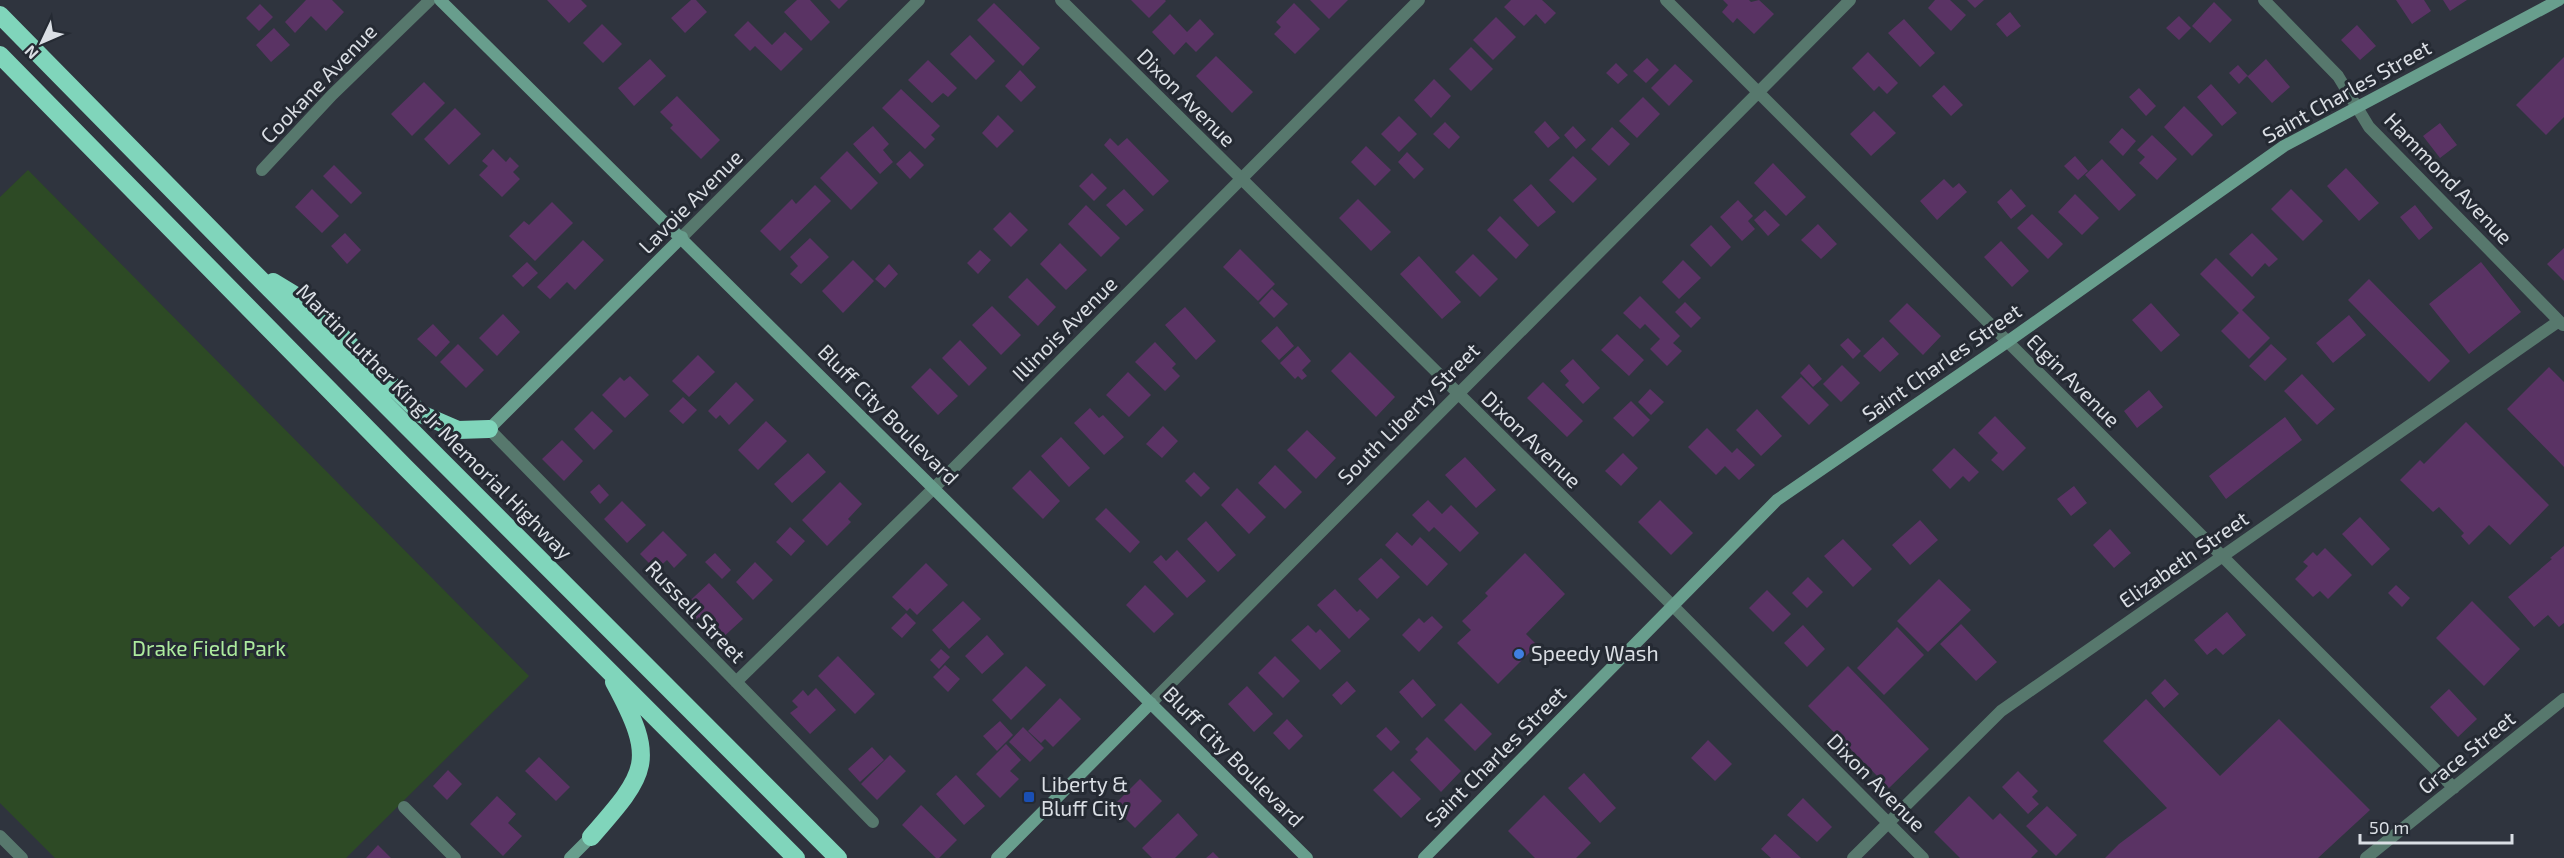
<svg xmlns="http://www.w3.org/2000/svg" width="2564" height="858" viewBox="0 0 2564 858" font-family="'Exo 2',sans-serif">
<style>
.green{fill:#2d4a25}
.building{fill:#5a3364}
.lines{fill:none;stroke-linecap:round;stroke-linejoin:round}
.street{stroke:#57786d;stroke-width:12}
.secondary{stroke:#689e8d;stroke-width:12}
.highway{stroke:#80d5bb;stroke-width:18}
.shop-dot{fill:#3f7fe0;stroke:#252a33;stroke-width:2}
.transit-dot{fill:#1a4fb4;stroke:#252a33;stroke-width:2}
.labels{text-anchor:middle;stroke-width:6;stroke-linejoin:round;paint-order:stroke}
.street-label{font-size:21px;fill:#dadee4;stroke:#252a33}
.park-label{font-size:21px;fill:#adeb9e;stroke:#252a33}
.poi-label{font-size:21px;fill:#dadee4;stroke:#252a33;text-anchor:start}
</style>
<rect width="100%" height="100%" fill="#2f343e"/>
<!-- green -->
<path class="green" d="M28 170 529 676 346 858H55L0 803V197Z"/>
<!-- building -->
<path class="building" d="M306 0H332L344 12 326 31 311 16 295 33 285 22Z
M547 0H581L587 6 569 23Z
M691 0H696L707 12 685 33 671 18Z
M797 0H810L830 22 811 41 784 12Z
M830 0H848L839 9Z
M1131 0H1165L1166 1 1149 18Z
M1310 0H1348L1329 19Z
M1511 0H1542L1556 13 1545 24 1536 14 1524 26 1504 7Z
M1723 0H1749L1751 2 1759 0 1774 14 1754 34 1737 18 1733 23 1722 12 1728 5Z
M1935 0H1950L1966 15 1951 31 1928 8Z
M1967 0H1984L1975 8Z
M2396 0H2424L2431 11 2412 24Z
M2443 0H2467L2450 11Z
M2214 2 2232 20 2210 43 2192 26Z
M994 3 1040 48 1023 66 977 20Z
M1294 3 1320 29 1295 54 1274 34 1281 27 1276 22Z
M260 4 273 17 259 31 246 18Z
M2010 12 2021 26 2007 37 1996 24Z
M1170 14 1187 32 1200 19 1214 34 1196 52 1186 42 1174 55 1152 32Z
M2179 16 2191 28 2179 40 2166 28Z
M1496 17 1516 37 1493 60 1473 40Z
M1904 19 1935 53 1920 67 1888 33Z
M748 21 772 45 785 32 803 49 781 71 755 46 750 51 734 35Z
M602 24 622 44 603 63 583 43Z
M2357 25 2376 46 2360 60 2341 40Z
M274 28 290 45 271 62 256 45Z
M970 35 995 61 976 80 950 54Z
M1471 47 1493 69 1471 91 1449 69Z
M1868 52 1898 83 1887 94 1879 86 1874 91 1852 68Z
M1216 56 1253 92 1232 113 1196 76Z
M2564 57V117L2546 135 2516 105Z
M1647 58 1659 70 1646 83 1633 71Z
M650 59 666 76 634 106 618 88Z
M2266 59 2290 87 2272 103 2247 76 2239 84 2229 73 2238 65 2248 76Z
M928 60 957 88 948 97 943 93 932 103 908 80Z
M1616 63 1628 75 1618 84 1606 73Z
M1675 64 1693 81 1669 106 1651 88Z
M1020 70 1036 87 1021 102 1005 86Z
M1434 79 1451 96 1431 118 1414 100Z
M424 82 445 103 412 136 391 114Z
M2211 84 2237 113 2222 126 2197 97Z
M1944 85 1963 105 1951 116 1932 96Z
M2139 88 2156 106 2146 116 2129 97Z
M901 89 940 126 931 135 935 139 925 149 882 108Z
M677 96 720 140 701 159 670 128 673 125 660 112Z
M1643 97 1660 114 1637 138 1619 121Z
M2184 106 2213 135 2192 156 2164 127Z
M455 108 481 134 449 165 424 139Z
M1874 111 1896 133 1871 156 1850 134Z
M998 115 1014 131 997 148 982 133Z
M1399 116 1417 134 1399 152 1381 134Z
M1545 121 1560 138 1548 148 1534 132Z
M1445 122 1460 137 1449 149 1433 134Z
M2440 123 2457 145 2440 158 2423 136Z
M873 126 889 144 883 150 893 162 880 174 853 144Z
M1573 126 1586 140 1576 149 1564 135Z
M1612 127 1630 144 1609 166 1591 149Z
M2122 128 2136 141 2123 156 2109 142Z
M2152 135 2177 159 2157 180 2139 163 2145 157 2137 150Z
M1110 138 1118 146 1127 138 1169 181 1153 196 1104 145Z
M1366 146 1391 170 1375 186 1351 162Z
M493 149 506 162 510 157 519 166 513 172 520 179 502 197 479 175 488 166 482 161Z
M847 151 878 183 851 210 820 178Z
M910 151 924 165 910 179 896 164Z
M1407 152 1424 169 1414 179 1398 162Z
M1573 156 1597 179 1573 203 1549 180Z
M2075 156 2088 171 2078 180 2064 166Z
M2102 159 2136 195 2119 211 2085 175Z
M1773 163 1806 197 1786 216 1754 183Z
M334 165 362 193 351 204 323 176Z
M2346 168 2379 203 2359 221 2327 186Z
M1092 173 1107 188 1094 201 1079 186Z
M1944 179 1953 188 1959 183 1967 192 1937 220 1920 201Z
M1531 184 1556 212 1538 227 1513 200Z
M815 185 831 201 780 251 760 231 792 199 796 204Z
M312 189 339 216 322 233 295 207Z
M1124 189 1144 210 1126 226 1106 205Z
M2011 189 2026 206 2011 219 1997 202Z
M2291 189 2323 221 2303 241 2271 209Z
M2075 194 2099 218 2082 235 2058 212Z
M1358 199 1391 232 1371 251 1339 218Z
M1738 200 1753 216 1748 221 1755 229 1742 241 1720 217Z
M552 202 573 223 535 261 509 236 524 221 529 225Z
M1086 205 1120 238 1101 257 1068 224Z
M2415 205 2433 228 2419 240 2400 217Z
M1765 210 1780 225 1768 236 1754 220Z
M1010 212 1028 230 1011 247 993 229Z
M2032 214 2063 244 2048 259 2017 228Z
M1500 216 1529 245 1516 259 1487 230Z
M1818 224 1837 244 1821 259 1801 240Z
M1711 225 1731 247 1711 267 1690 245Z
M345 233 361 250 347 264 331 246Z
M2252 233 2278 259 2269 267 2265 263 2252 277 2229 254Z
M810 238 829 257 801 284 790 274 798 266 790 257Z
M583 240 604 260 575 290 567 282 550 299 537 287Z
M2001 241 2029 271 2012 287 1984 257Z
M1060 243 1087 270 1066 290 1040 264Z
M2564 248V281L2547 264Z
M1240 249 1275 284 1258 301 1223 267Z
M980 250 991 260 978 274 967 263Z
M1473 254 1498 279 1480 297 1455 272Z
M1419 256 1461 302 1442 319 1400 274Z
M2216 258 2255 297 2242 310 2270 338 2249 359 2221 331 2239 313 2200 274Z
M853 260 874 281 843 313 822 291Z
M1683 260 1701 278 1679 299 1662 282Z
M527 262 538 273 523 287 512 276Z
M2481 262 2521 312 2469 354 2429 304Z
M889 264 898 274 885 288 875 279Z
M1027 278 1056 307 1038 326 1008 297Z
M2369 279 2450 361 2429 382 2348 300Z
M1272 289 1288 304 1274 318 1259 303Z
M1640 296 1680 336 1673 343 1682 351 1667 366 1650 349 1660 339 1645 324 1640 329 1623 313Z
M1685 302 1701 318 1691 328 1675 312Z
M1907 303 1941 336 1923 355 1889 321Z
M2151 303 2180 335 2161 352 2132 320Z
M992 306 1021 335 1001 355 972 325Z
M1185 307 1216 341 1196 360 1165 325Z
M503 314 520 332 497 356 479 338Z
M2349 315 2366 335 2333 363 2316 343Z
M433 324 450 342 436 357 417 339Z
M1277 326 1294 346 1279 360 1261 341Z
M1617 334 1644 360 1629 376 1601 350Z
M1883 337 1899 354 1880 372 1863 356Z
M1848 338 1861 351 1853 359 1840 345Z
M960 340 987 368 969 386 942 358Z
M1155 342 1176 364 1172 368 1180 376 1165 391 1135 362Z
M458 344 484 370 466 388 440 362Z
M2271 344 2287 359 2265 381 2249 366Z
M1298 346 1311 361 1302 370 1307 376 1302 380 1298 376 1295 379 1280 363Z
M1350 352 1395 397 1376 417 1331 371Z
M698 355 715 372 689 397 672 381Z
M1573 359 1600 388 1583 404 1565 385 1569 381 1560 371Z
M1809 364 1822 379 1813 387 1800 373Z
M1842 365 1860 383 1841 402 1823 384Z
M2549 367 2564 382V467L2507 409Z
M930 368 958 396 938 415 911 387Z
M1128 372 1151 395 1129 417 1106 395Z
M2302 374 2335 409 2317 425 2284 391Z
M630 376 649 395 625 418 602 395 620 377 624 381Z
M1801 377 1829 405 1809 425 1781 397Z
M736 382 754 400 729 425 720 415 716 419 708 411Z
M1543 382 1583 421 1567 437 1527 398Z
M1650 389 1664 402 1651 415 1638 402Z
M2149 390 2163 407 2137 428 2124 411Z
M683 397 697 410 683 424 669 411Z
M1631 401 1650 420 1633 437 1613 418Z
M1090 408 1099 418 1103 415 1124 437 1104 455 1074 423Z
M1757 409 1782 436 1761 456 1736 430Z
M592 411 613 431 594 450 574 429Z
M1995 416 2026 448 2003 471 1991 460 1998 453 1978 433Z
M2285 417 2302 440 2226 499 2209 476Z
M766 421 787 441 758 470 738 450Z
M2466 422 2549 505 2510 545 2489 525 2469 545 2461 536 2464 533 2439 507 2433 512 2400 480 2420 460 2424 464Z
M1163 426 1178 441 1162 458 1146 444Z
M1707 428 1732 453 1737 448 1755 465 1739 480 1725 466 1716 475 1688 447Z
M1307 430 1336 458 1316 479 1287 450Z
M1061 437 1090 468 1069 487 1041 456Z
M562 440 583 461 564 481 542 459Z
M1954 448 1979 472 1969 482 1963 476 1950 489 1932 470Z
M808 453 826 472 792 503 774 484Z
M1623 453 1638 468 1621 486 1605 471Z
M1465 457 1496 490 1476 508 1445 475Z
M1275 465 1302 492 1285 509 1258 483Z
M1030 470 1060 501 1043 519 1012 488Z
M1194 472 1210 488 1201 497 1185 481Z
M840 482 862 504 848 519 851 522 827 546 802 520Z
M599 484 609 495 600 504 590 492Z
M2074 486 2087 503 2071 516 2057 499Z
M1237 488 1266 517 1249 534 1221 505Z
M1428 500 1442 514 1451 505 1479 533 1460 552 1434 527 1429 532 1412 515Z
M1660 500 1693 533 1671 555 1638 522Z
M622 501 646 525 627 543 604 519Z
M1106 508 1140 542 1130 553 1095 519Z
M2360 517 2390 549 2372 566 2342 534Z
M1920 520 1938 540 1910 565 1892 545Z
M1206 521 1236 555 1218 572 1187 539Z
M790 527 805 541 791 556 776 542Z
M2110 529 2131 553 2114 568 2093 545Z
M663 531 687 555 674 568 667 560 656 570 640 554Z
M1397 532 1412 546 1420 537 1448 564 1427 586 1385 545Z
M1843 539 1872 569 1853 587 1824 556Z
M2564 546V623L2559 627 2548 615 2534 627 2508 597 2552 559 2550 558Z
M2325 548 2352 575 2328 599 2320 591 2313 597 2295 579 2308 566 2303 562 2313 552 2317 556Z
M1177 550 1206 581 1187 598 1153 562 1161 555 1166 561Z
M715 553 731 570 722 579 705 562Z
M1525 553 1565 594 1526 634 1537 645 1498 684 1457 643 1471 630 1462 621 1488 596 1485 593Z
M1381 558 1400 577 1377 599 1358 579Z
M755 562 773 580 753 600 736 582Z
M926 563 948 585 917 615 910 608 907 611 892 597Z
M1808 577 1823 592 1807 608 1792 593Z
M1939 579 1971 610 1928 652 1897 621Z
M709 583 743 619 720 640 699 617 693 622 681 609Z
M1145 585 1174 614 1154 633 1126 605Z
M2396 585 2410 598 2402 607 2388 593Z
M1335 589 1357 612 1360 609 1370 619 1349 639 1317 605Z
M1767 590 1791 614 1773 632 1749 608Z
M963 601 981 619 949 649 932 630Z
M2472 601 2520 649 2484 686 2436 638Z
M2227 612 2246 635 2223 655 2216 648 2207 655 2194 640Z
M906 613 916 623 902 638 891 628Z
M1432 616 1443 627 1419 652 1402 635 1419 618 1424 623Z
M1961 624 1997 662 1976 681 1940 644Z
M1308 625 1316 633 1320 629 1341 651 1320 670 1291 640Z
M1803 625 1825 649 1807 667 1784 643Z
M1897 627 1924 655 1884 695 1857 668Z
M987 635 1004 654 982 674 965 656Z
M941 649 950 657 939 669 930 660Z
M838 656 875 694 855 714 818 676Z
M1275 656 1300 681 1283 698 1258 673Z
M945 665 960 679 948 692 933 677Z
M1026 666 1046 685 1011 720 992 700Z
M1848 666 1929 749 1889 788 1808 706Z
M1413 679 1436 705 1422 718 1399 692Z
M2165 679 2179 694 2164 708 2151 693Z
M1347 681 1356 691 1341 705 1332 695Z
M1247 686 1273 714 1254 732 1228 704Z
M816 688 836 710 810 734 790 713 798 707 792 701 803 690 808 696Z
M2449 689 2477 719 2458 737 2430 707Z
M1060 698 1081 719 1053 747 1045 739 1041 743 1028 731Z
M2146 699 2220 776 2279 719 2370 810 2318 858H2105L2119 844 2167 808 2103 741Z
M1461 703 1492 734 1475 751 1444 720Z
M1287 719 1303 736 1289 750 1273 733Z
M1000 721 1013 735 997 751 983 736Z
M1023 727 1044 748 1030 762 1009 742Z
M1386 727 1400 742 1391 751 1376 736Z
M1427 737 1461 771 1441 792 1410 760 1418 752 1415 749Z
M1708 740 1732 764 1715 781 1691 758Z
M1006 744 1021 760 1010 771 1019 779 1000 798 976 774Z
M872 747 884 760 860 782 848 769Z
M890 755 906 771 877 800 861 784Z
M539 757 570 787 556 801 525 771Z
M448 770 462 784 447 800 433 786Z
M1393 771 1421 799 1401 818 1373 790Z
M2018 771 2038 791 2032 797 2039 804 2028 814 2002 787Z
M1584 773 1616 808 1600 823 1568 788Z
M956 775 985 806 964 825 936 794Z
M1140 779 1162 801 1135 828 1113 806Z
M1544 795 1591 843 1576 858H1535L1508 831Z
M497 796 516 814 508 823 522 836 503 856 470 824Z
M1969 796 1993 820 2000 813 2038 851 2031 858H1960L1934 832Z
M1803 798 1832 827 1817 842 1787 815Z
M921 805 957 840 939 858H936L902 825Z
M2047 806 2077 835 2056 856 2026 826Z
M1178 813 1198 835 1175 858H1152L1142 848Z
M1775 834 1801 858H1771L1761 849Z
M378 845 391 858H366Z
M1213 852 1219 858H1206Z"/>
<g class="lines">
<!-- street -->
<path class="street" d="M1061 0 1673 606 1923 858
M1666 0 2454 788
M2264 0 2338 76 2369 127 2563 325
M262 170 332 95 430 0
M682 237 919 0
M489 429 873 822
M736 682 934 488 1419 0
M1151 703 1850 0
M404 807 455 858
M0 836 22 858
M1853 858 2001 711 2559 321
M2366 858 2564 699"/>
<!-- secondary -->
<path class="secondary" d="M440 0 1307 858
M489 429 682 237
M570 858 591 837
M997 858 1151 703
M1424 858 1777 500 2007 342 2284 146 2559 0"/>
<!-- highway -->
<path class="highway" d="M0 15 245 264 838 858
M0 55 405 467 796 858
M273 282 306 302 421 414 458 430 489 429
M591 837C648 772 657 761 614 682"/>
</g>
<!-- markers -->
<circle class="shop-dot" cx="1519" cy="654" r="6"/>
<rect class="transit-dot" x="1023" y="791" width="12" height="12" rx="3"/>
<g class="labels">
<!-- street labels -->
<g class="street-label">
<text transform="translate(319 84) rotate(-46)" y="7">Cookane Avenue</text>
<text transform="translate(2347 92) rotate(-29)" y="7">Saint Charles Street</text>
<text transform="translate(1186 98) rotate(45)" y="7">Dixon Avenue</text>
<text transform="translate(2448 179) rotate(46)" y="7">Hammond Avenue</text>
<text transform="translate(691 202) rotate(-45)" y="7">Lavoie Avenue</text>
<text transform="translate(1065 329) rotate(-45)" y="7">Illinois Avenue</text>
<text transform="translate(1942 363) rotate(-35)" y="7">Saint Charles Street</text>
<text transform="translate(2073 381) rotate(45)" y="7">Elgin Avenue</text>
<text transform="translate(1409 414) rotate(-45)" y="7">South Liberty Street</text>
<text transform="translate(888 415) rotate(45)" y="7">Bluff City Boulevard</text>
<text transform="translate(434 422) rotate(45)" y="7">Martin Luther King Jr Memorial Highway</text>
<text transform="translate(1531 440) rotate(44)" y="7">Dixon Avenue</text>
<text transform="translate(2184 560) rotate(-35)" y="7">Elizabeth Street</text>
<text transform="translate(695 612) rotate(46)" y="7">Russell Street</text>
<text transform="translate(2467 753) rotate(-39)" y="7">Grace Street</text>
<text transform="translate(1233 757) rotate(45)" y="7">Bluff City Boulevard</text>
<text transform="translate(1496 757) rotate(-45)" y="7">Saint Charles Street</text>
<text transform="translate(1876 783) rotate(45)" y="7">Dixon Avenue</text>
</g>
<!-- park labels -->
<g class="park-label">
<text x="209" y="656">Drake Field Park</text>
</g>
<!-- poi labels -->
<g class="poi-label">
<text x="1531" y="661">Speedy Wash</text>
<text x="1041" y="792">Liberty &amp;<tspan x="1041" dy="24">Bluff City</tspan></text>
</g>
</g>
<!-- north arrow -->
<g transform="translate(42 42) rotate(226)" stroke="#252a33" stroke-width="4.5" paint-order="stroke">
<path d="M0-4.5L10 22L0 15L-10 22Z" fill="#dadee4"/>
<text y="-9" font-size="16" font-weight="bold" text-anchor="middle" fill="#dadee4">N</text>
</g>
<!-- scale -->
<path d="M2360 834v9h152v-9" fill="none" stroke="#dadee4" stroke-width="3"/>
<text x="2369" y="834" font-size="18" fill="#dadee4" stroke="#252a33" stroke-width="4.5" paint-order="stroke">50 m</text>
</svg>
